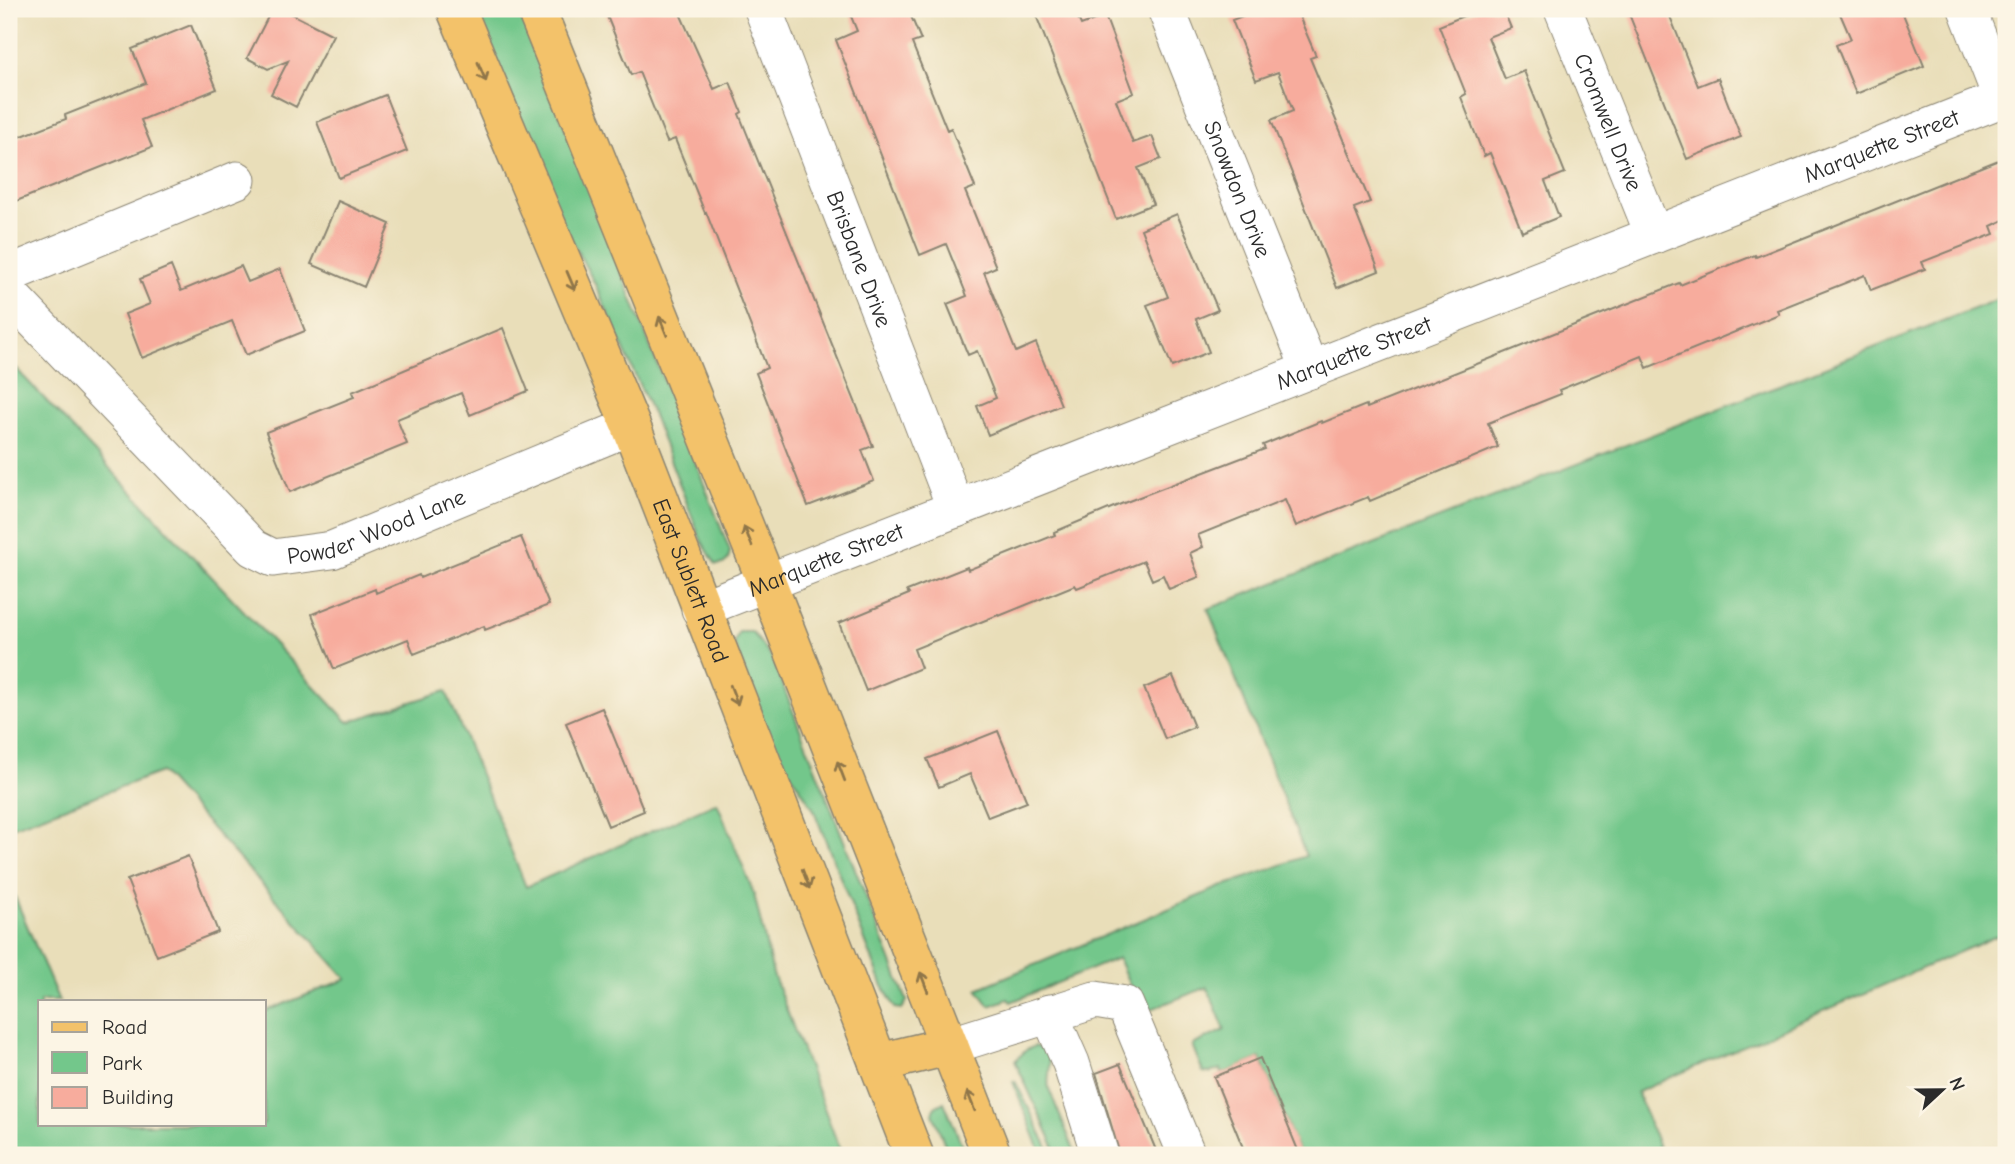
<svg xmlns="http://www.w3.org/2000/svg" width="2015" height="1164" viewBox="0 0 2015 1164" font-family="'Comic Neue',sans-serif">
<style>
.green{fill:#73c78b;stroke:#4f795b;stroke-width:2}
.building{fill:#f7ac9d}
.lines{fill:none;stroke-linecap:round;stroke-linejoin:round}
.minor-casing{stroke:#8a8472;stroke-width:39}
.major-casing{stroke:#8a8472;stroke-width:41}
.minor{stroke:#fff;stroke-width:37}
.major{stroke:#f3c26a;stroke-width:38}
.oneway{stroke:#8f764a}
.labels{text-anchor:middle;stroke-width:7;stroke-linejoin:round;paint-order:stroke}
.street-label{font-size:23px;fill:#2b2b2b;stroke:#fcf5e5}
</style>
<rect width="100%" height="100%" fill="#fcf5e5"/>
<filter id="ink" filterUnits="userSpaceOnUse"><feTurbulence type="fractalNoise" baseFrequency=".0143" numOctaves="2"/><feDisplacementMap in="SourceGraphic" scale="14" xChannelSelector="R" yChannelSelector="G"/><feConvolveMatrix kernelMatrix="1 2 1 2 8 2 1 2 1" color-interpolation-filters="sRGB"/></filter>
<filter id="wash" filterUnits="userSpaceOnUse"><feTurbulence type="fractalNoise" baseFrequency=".00686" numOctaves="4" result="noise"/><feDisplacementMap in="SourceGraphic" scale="28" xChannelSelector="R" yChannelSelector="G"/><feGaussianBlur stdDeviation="1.57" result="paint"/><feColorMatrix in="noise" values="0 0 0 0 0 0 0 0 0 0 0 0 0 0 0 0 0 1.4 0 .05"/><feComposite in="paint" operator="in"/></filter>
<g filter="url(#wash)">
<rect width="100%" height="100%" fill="#e9deb9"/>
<!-- green -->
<path class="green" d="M472 9H519L730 551 728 560 723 564 716 565 701 540 654 418 595 284 558 215Z
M2006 296V932L1637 1092 1662 1155H1300L1260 1058 1222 1074 1221 1069 1209 1073 1203 1072 1192 1045 1225 1030 1207 987 1149 1010 1139 1006 1118 958 1011 1002 1008 999 990 1006 977 989 1218 888 1306 856 1208 609Z
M9 361 348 722 446 691 526 887 717 802 754 894 773 974 842 1155H9V883L59 1001H40V1124H264V1012L347 979 161 772 9 828Z
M739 632H752L772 658 907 1001 902 1009 895 1008 882 984 813 808 772 745 734 643Z
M1035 1046C1060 1055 1045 1071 1049 1089L1076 1155H1058L1015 1061 1026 1050Z
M1015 1081 1052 1155H1042L1013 1082Z
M944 1102 966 1155H949L933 1114 935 1107Z"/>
<g id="blocks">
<!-- building -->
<path class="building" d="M272 9H282L333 35 296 107 271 94 288 61 268 69 247 58Z
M604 9H678L714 89 730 82 742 112 739 114 873 446 862 450 874 481 808 506 756 373 767 368 706 212 705 213 675 139 667 142 639 72 631 75Z
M848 9H908L921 40 912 43 947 130 951 128 975 187 965 191 996 267 984 272 1016 352 1036 343 1061 405 988 435 977 406 996 398 977 351 968 355 947 304 967 296 946 244 920 255 836 40 857 31Z
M1052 9H1074L1081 25 1105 16 1134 93 1116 100 1133 143 1152 136 1161 159 1138 168 1153 204 1116 219 1036 15Z
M1260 9H1296L1316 56 1310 58 1370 202 1354 208 1379 271 1337 288 1271 120 1293 111 1278 72 1256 80 1232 20Z
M1480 9H1503L1511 28 1488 37 1505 79 1524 71 1565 173 1545 181 1559 217 1522 232 1490 153 1484 156 1461 97 1466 94 1439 26Z
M1627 9H1667L1698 86 1718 78 1741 137 1687 159Z
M1838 9H1901L1924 66 1856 94 1836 45 1851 39Z
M191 25 217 89 141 120 152 147 9 204V141L66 119 65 115 146 83 132 49Z
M385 95 407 151 339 178 317 122Z
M2006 157V219L1991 226 1994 234 1922 262 1925 269 1871 290 1865 275 1777 310 1779 314 1647 368 1642 356 1559 390 1561 394 1488 423 1498 447 1370 501 1368 497 1296 526 1285 500 1198 535 1203 547 1190 553 1199 577 1169 589 1163 575 1152 580 1144 561 1077 588 1075 585 999 616 998 615 914 649 921 668 866 691 839 623 909 594 907 591 967 567 968 570 1055 535 1054 532 1121 504 1265 449 1263 445 1321 421 1322 423 1366 405 1367 408 1679 283 1680 285 1755 255 1756 257Z
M338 201 390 224 364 287 311 264Z
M1177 214 1218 310 1196 319 1209 352 1172 367 1147 305 1168 297 1141 229Z
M171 266 181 291 241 266 248 282 280 269 305 331 246 355 232 321 142 358 125 314 150 304 140 279Z
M503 328 528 391 470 415 461 393 397 419 407 444 290 492 266 432 354 397 352 392Z
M521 537 549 605 485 630 484 626 414 654 408 639 334 669 312 614 375 589 376 593 419 575 420 578Z
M1173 676 1194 727 1165 739 1144 688Z
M602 708 644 811 608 826 566 723Z
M998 731 1027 802 988 817 970 774 939 787 927 759Z
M188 856 218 932 157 956 127 880Z
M1260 1058 1300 1155H1246L1214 1077Z
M1120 1064 1158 1155H1120L1096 1073Z"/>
</g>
</g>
<g filter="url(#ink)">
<use href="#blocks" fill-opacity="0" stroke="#8a8472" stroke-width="2"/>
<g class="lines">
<!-- minor casing -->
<g class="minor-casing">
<g id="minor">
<path id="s1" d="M763 9 956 509"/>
<path id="s2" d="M1166 9 1310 370"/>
<path id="s3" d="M1563 9 1654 235"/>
<path d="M1967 9 2002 99"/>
<path d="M9 274 237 180"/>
<path id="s4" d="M9 294 253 548 273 558 332 550 631 426"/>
<path id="s5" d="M700 609 2006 97"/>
<path d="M1049 1013 1071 1063 1100 1155"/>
<path d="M949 1046 1095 1000 1125 1005 1187 1155"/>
</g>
</g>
<!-- major casing -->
<g class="major-casing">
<g id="major">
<path id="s6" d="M456 9 631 426 914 1155"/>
<path d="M536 9 767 583 992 1155"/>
<path d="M878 1063 949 1046"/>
</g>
</g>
<!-- minor -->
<use href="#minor" class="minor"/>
<!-- major -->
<use href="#major" class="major"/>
</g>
<!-- one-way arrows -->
<defs><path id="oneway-shaft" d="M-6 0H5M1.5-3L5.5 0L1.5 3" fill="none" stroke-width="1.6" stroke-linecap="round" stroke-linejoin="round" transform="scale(1.75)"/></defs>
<g class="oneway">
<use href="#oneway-shaft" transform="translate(482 72) rotate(67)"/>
<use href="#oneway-shaft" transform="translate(571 281) rotate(67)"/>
<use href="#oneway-shaft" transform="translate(663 326) rotate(-112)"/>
<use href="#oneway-shaft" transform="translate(748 536) rotate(-112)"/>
<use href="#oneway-shaft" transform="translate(734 695) rotate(69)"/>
<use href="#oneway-shaft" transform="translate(841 771) rotate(-111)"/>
<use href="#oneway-shaft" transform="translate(806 879) rotate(69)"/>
<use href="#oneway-shaft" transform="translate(924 982) rotate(-111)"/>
<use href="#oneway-shaft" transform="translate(971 1101) rotate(-111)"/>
</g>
</g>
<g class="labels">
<!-- street labels -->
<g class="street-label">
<text dy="8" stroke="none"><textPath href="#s3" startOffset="122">Cromwell Drive</textPath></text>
<text dy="8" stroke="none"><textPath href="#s5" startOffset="1269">Marquette Street</textPath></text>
<text dy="8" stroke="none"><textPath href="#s2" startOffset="194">Snowdon Drive</textPath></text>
<text dy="8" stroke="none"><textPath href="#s1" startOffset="268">Brisbane Drive</textPath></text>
<text dy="8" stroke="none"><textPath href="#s5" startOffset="702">Marquette Street</textPath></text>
<text dy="8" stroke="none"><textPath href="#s4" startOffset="483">Powder Wood Lane</textPath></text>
<text dy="8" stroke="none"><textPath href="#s5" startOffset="135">Marquette Street</textPath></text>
<text dy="8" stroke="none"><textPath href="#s6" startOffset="618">East Sublett Road</textPath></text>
</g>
</g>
<!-- margin -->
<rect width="2015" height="1164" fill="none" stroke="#fcf5e5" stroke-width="35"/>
<!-- legend -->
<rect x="38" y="1000" width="228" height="126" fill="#fcf5e5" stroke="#a8a49b" stroke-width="2"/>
<rect x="52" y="1022" width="35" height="10" fill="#f3c26a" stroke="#a8a49b" stroke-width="2"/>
<text x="102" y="1034" font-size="21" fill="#2b2b2b">Road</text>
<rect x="52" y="1052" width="35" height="21" fill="#73c78b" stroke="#a8a49b" stroke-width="2"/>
<text x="102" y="1070" font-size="21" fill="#2b2b2b">Park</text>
<rect x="52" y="1087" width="35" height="21" fill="#f7ac9d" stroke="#a8a49b" stroke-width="2"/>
<text x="102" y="1104" font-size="21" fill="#2b2b2b">Building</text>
<!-- north arrow -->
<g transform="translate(1942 1090) rotate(68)" stroke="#fcf5e5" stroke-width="5" paint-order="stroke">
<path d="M0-5L12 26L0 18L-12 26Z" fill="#2b2b2b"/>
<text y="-10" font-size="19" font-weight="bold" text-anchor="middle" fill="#2b2b2b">N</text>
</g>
</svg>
